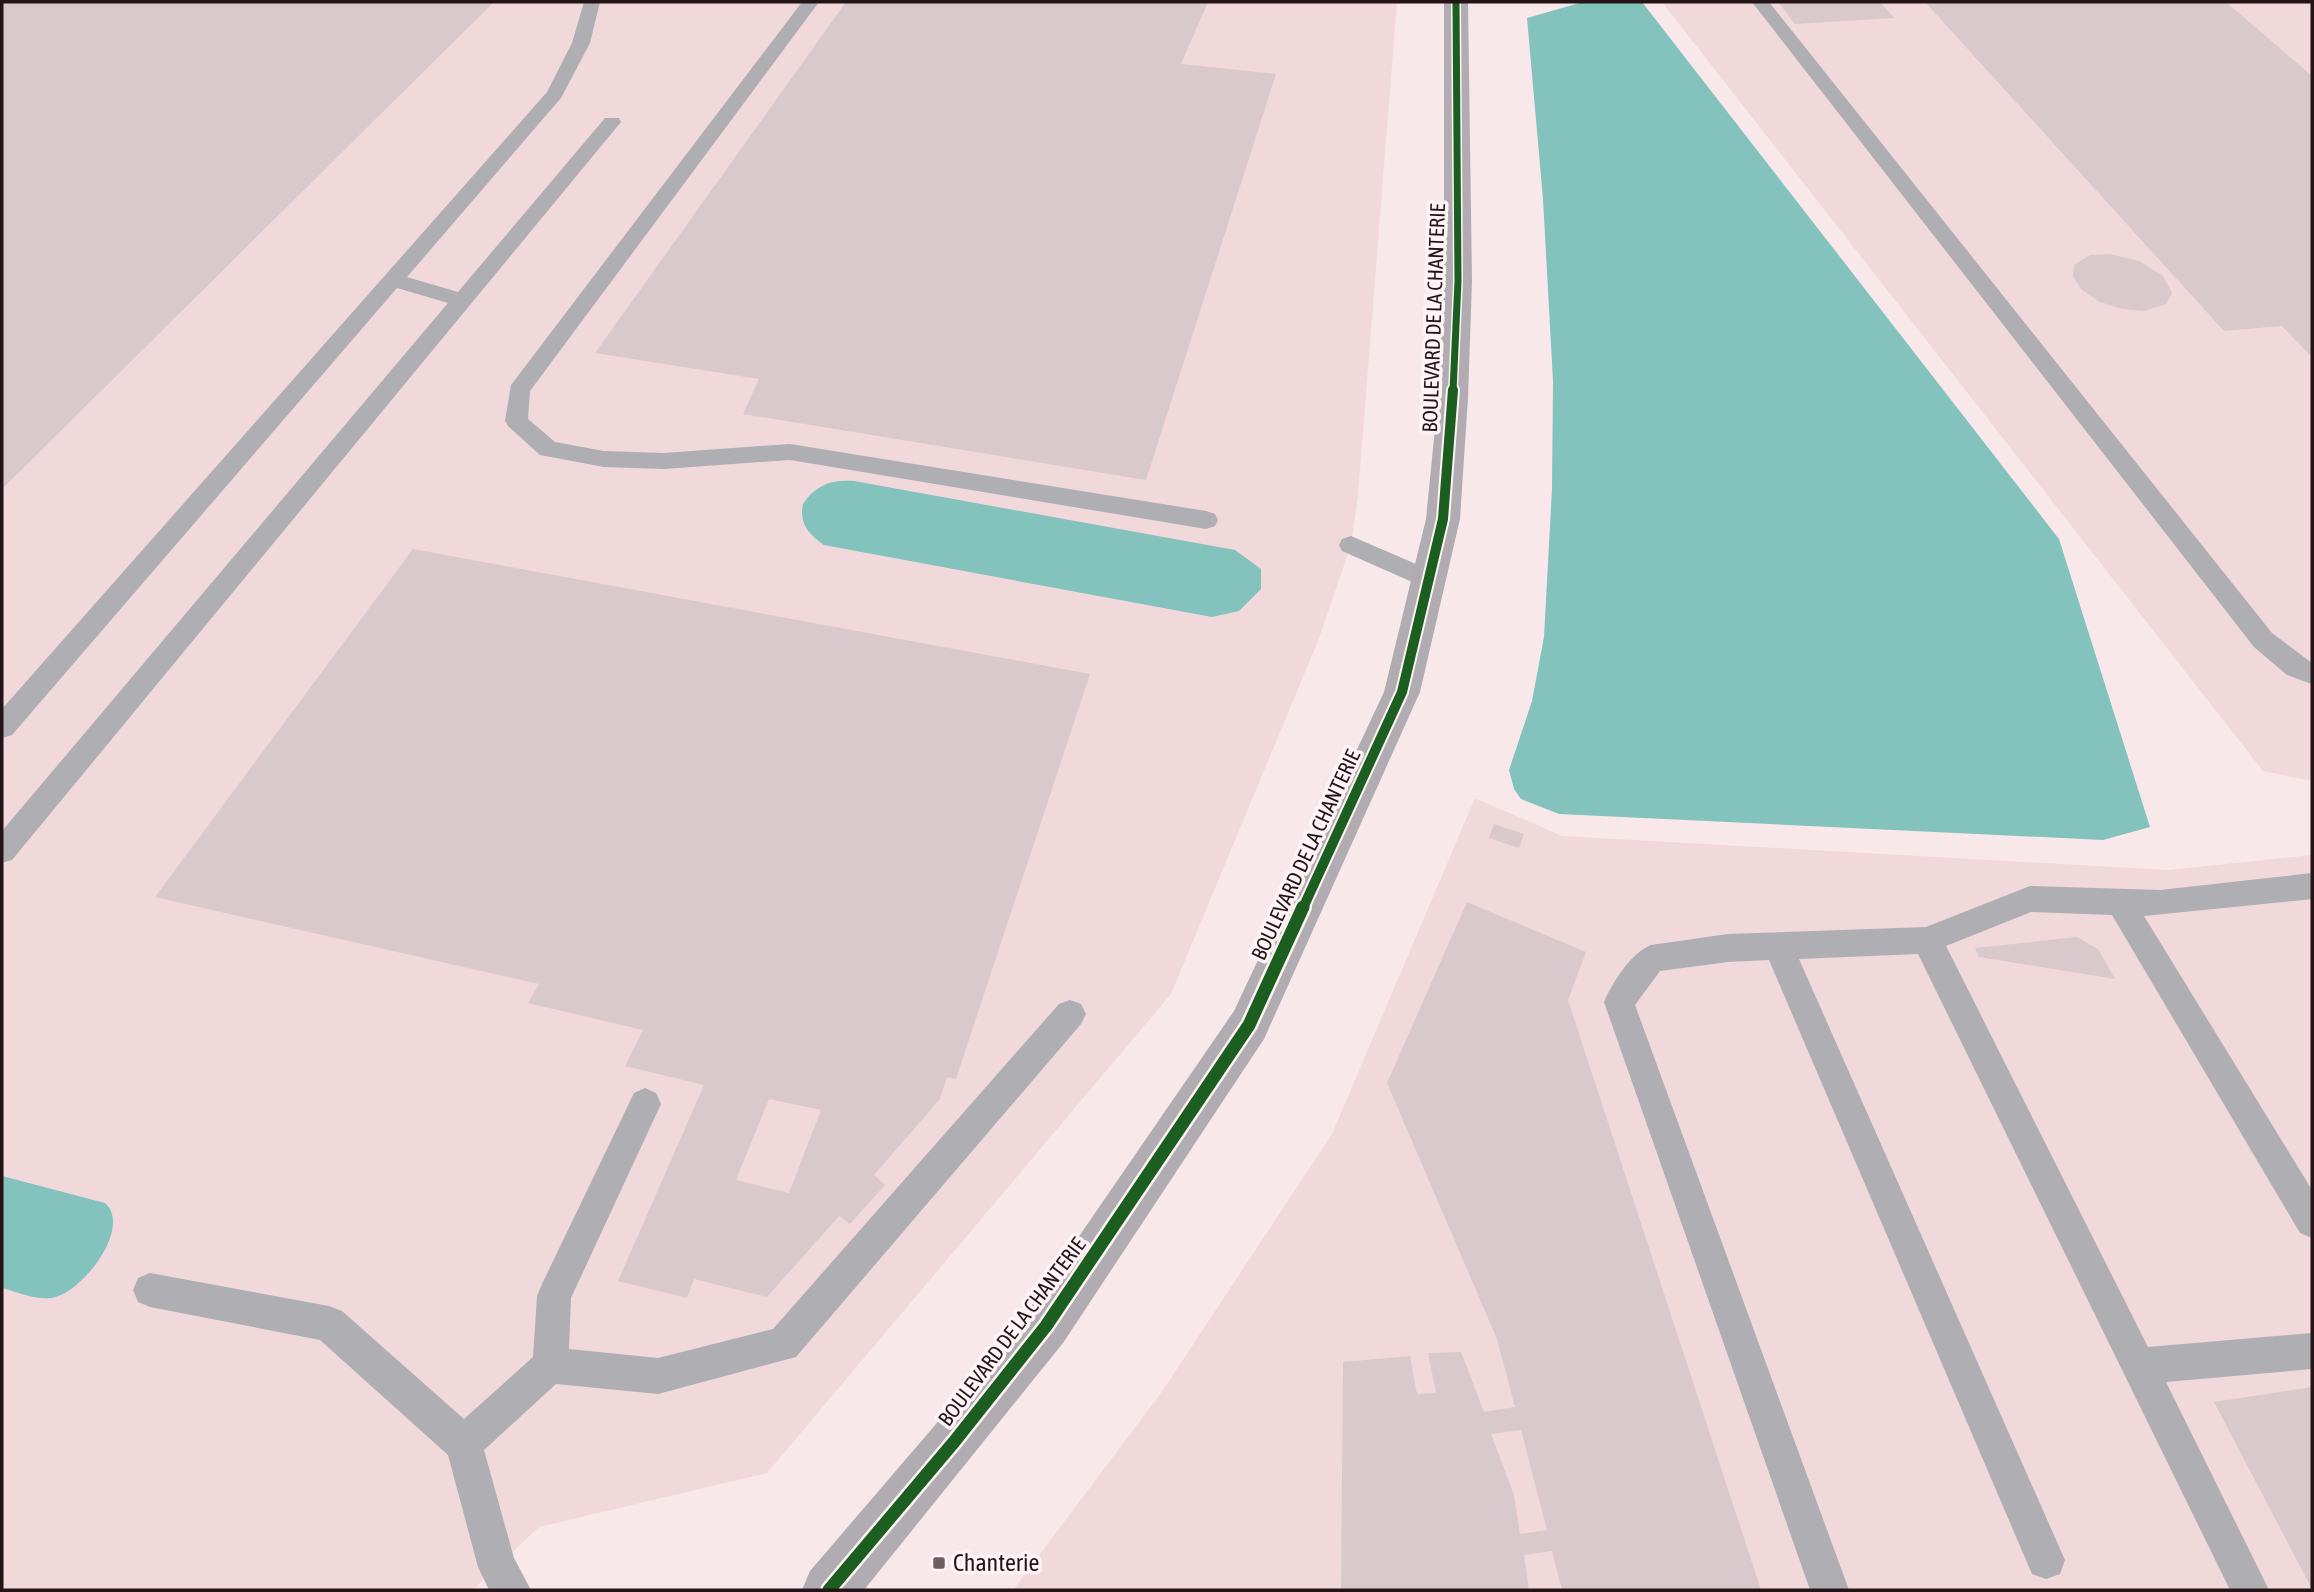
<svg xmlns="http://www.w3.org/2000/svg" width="2314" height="1592" viewBox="0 0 2314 1592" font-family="'Asap Condensed',sans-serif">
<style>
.built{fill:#f1d8db}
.water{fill:#83c2bd}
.building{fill:#d9c9cd;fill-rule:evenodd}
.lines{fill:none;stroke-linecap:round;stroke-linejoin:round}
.lane{fill:#afaeb3;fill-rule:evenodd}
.secondary{fill:#b1acb1;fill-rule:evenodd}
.cycleway-far2-casing{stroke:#fef4f6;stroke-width:10}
.cycleway-far1-casing{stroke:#fef4f6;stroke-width:14}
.cycleway-casing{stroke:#fef4f6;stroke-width:18}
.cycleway-far2{stroke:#1b5e20;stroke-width:7}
.cycleway-far1{stroke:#1b5e20;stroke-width:10}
.cycleway{stroke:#1b5e20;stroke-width:13}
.poi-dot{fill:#6f5e61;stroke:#fef4f6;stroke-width:2.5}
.labels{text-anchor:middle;stroke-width:7;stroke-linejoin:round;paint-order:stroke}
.street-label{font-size:21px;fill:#241417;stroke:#fef4f6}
.near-poi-label{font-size:24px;fill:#241417;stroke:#fef4f6;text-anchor:start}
</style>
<rect width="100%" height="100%" fill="#f9e8ea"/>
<!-- built -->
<path class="built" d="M2 2H1397L1358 495 1351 545 1318 641 1171 994 767 1473 539 1527 473 1590H2Z
M1662 2H2312V781L2263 771Z
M1475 798 1562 836 2168 870 2312 855V1590H1013L1161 1393 1332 1134Z"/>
<!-- water -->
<path class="water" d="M1583 2H1642L2059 539 2150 827 2103 840 1559 814 1521 799 1514 789 1509 770 1532 701 1544 637 1552 489 1553 381 1543 199 1527 18Z
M854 481 1235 550 1261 569V589L1239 611 1212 617 824 545C808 534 799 523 803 504 815 485 832 479 854 481Z
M2 1176 105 1203C133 1227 81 1295 51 1298 35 1300 17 1292 2 1288Z"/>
<!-- building -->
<path class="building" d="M2 2H485L493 3 2 489Z
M846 2H1208L1181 64 1276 74 1146 480 743 414 759 379 595 353Z
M1778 2H1880L1894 18 1795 24Z
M1925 2H2226L2312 76V357L2282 326 2224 331Z
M2110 254 2139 261 2163 276 2172 293 2166 304 2145 311 2122 309 2100 302 2082 290 2073 277 2074 265 2090 255Z
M413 549 1090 674 956 1079 947 1077 940 1099 874 1175 885 1185 850 1224 839 1216 767 1297 694 1279 687 1298 618 1281 704 1085 625 1066 643 1030 528 1003 539 984 155 897ZM769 1099 821 1110 789 1193 736 1180Z
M1494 824 1524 834 1519 848 1489 838Z
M1467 902 1586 952 1568 1000 1761 1590H1562L1552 1551 1524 1555 1529 1590H1341L1343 1362 1410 1356 1417 1394 1436 1393 1428 1353 1461 1352 1484 1412 1515 1407 1497 1339 1387 1083ZM1521 1430 1547 1530 1520 1534 1514 1495 1491 1434Z
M2077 937 2098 949 2115 979 1979 957 1975 948Z
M2312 1387V1589L2214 1402Z"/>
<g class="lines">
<!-- lane -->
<path class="lane" d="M584 2H600L590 43 561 98 407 277 458 292 605 118H619L621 122 12 860 2 863V831L448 303 397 288 12 735 2 738V709L547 92 572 43Z
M802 2H819L530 391 528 419 555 442 604 451 664 453 790 444 1206 511 1215 514 1218 520 1215 526 1206 529 790 460 664 469 604 467 540 455 508 426 505 421 511 385Z
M1752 2H1769L2272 633 2312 663V684L2287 675 2254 647Z
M1351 536 1437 573 1440 580 1437 587 1428 589 1342 551 1339 545 1342 539Z
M2312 873V899L2144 916 2312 1190V1238L2300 1233 2112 915 2031 912 1946 946 2148 1347 2312 1333V1369L2166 1382 2269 1590H2230L1918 954 1799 959 2065 1560 2060 1574 2046 1579 2032 1574 1769 960 1728 962 1660 971 1635 1005 1849 1590H1810L1604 1002C1612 983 1631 953 1651 945L1728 934 1926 927 2030 886 2160 890Z
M1070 1000 1081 1004 1086 1014 1081 1024 796 1357 658 1394 556 1384 484 1450 514 1558 531 1590H489L478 1567 448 1455 320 1340 150 1307 138 1302 133 1290 138 1278 150 1273 329 1306 342 1311 464 1419 533 1357 537 1296 542 1284 634 1093 645 1088 656 1093 661 1104 571 1298 569 1349 658 1358 773 1329 1059 1004Z"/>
<!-- secondary -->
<path class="secondary" d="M1444 2H1468L1472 281 1468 398 1460 519 1420 692 1264 1039 1063 1343 864 1590H802L810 1571 936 1424 1029 1309 1234 1011 1384 692 1426 519 1438 398 1444 281Z"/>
<!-- cycleway-far2 casing -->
<g class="cycleway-far2-casing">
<path id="cycleway-far2" d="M1453 391 1458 281 1456 2"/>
</g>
<!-- cycleway-far1 casing -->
<g class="cycleway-far1-casing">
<path id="cycleway-far1" d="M1303 908 1402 692 1443 519 1453 390"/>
</g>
<!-- cycleway casing -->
<g class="cycleway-casing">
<path id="cycleway" d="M829 1590 954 1442 1046 1326 1249 1025 1303 907"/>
</g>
<!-- cycleway-far2 -->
<use href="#cycleway-far2" class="cycleway-far2"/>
<!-- cycleway-far1 -->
<use href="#cycleway-far1" class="cycleway-far1"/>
<!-- cycleway -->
<use href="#cycleway" class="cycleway"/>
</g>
<!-- markers -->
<rect class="poi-dot" x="932" y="1556" width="14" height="14" rx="3.5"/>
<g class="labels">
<!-- street labels -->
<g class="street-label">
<text transform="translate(1434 318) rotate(-88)" y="7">BOULEVARD DE LA CHANTERIE</text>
<text transform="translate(1306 855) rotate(-65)" y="7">BOULEVARD DE LA CHANTERIE</text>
<text transform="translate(1012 1332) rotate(-53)" y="7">BOULEVARD DE LA CHANTERIE</text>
</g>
<!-- near-poi labels -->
<g class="near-poi-label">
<text x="953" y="1571">Chanterie</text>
</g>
</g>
<!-- border -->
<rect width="2314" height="1592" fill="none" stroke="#241417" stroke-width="7"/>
</svg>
